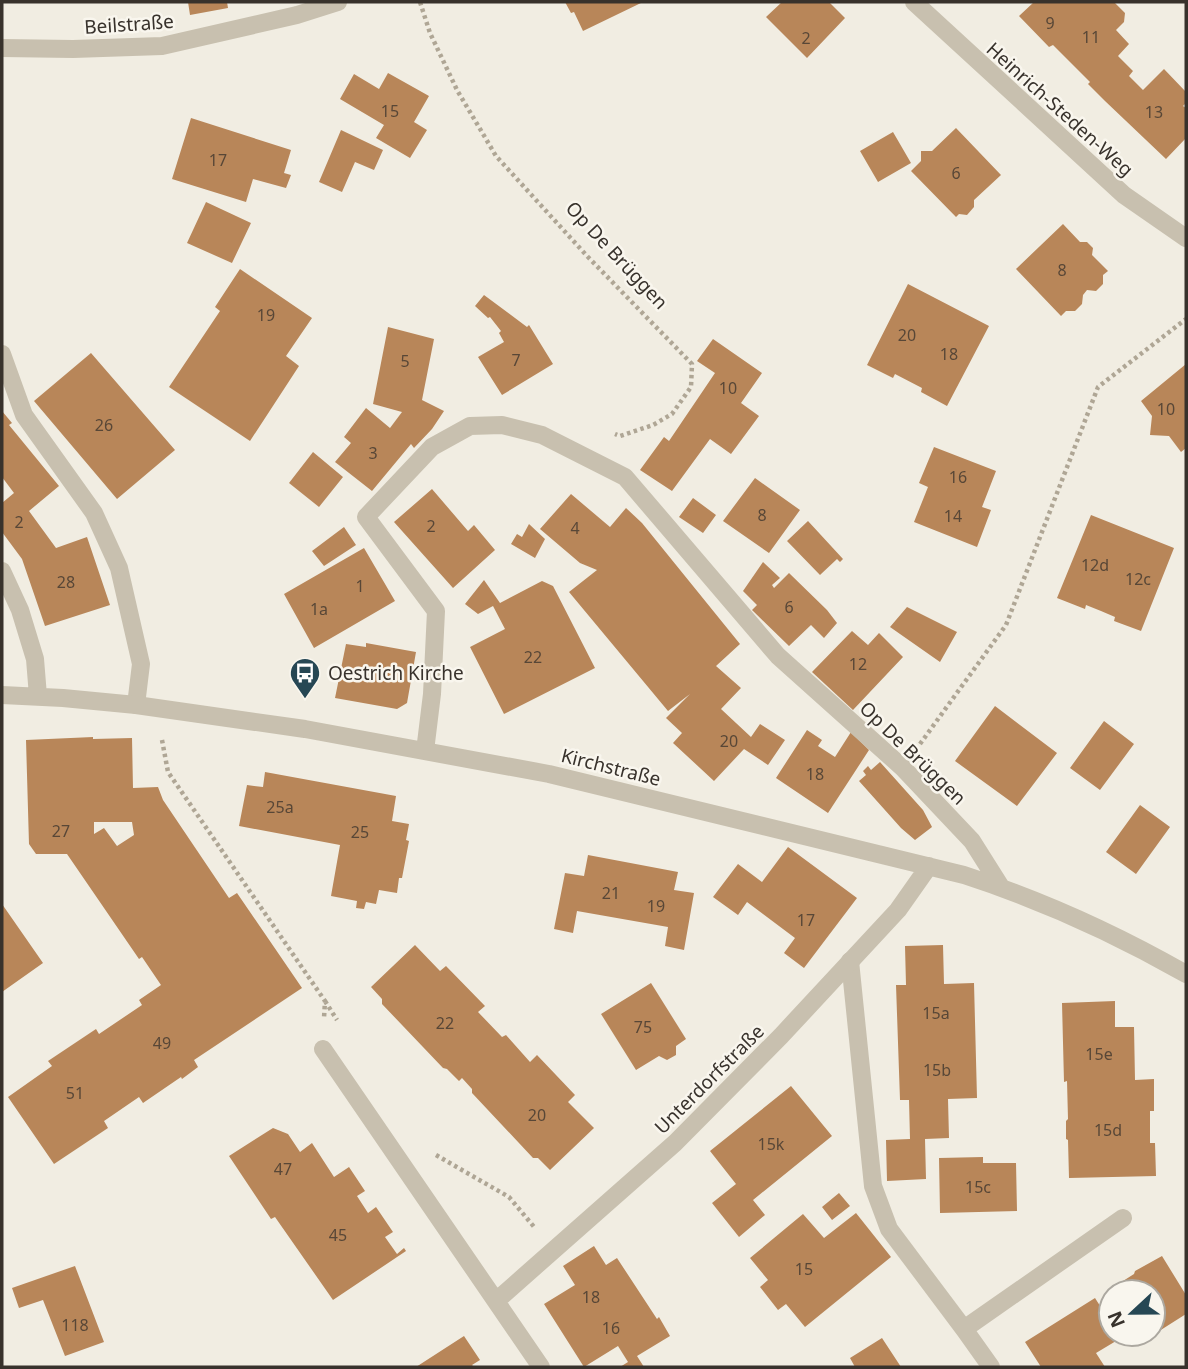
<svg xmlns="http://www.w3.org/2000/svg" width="1188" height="1369" viewBox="0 0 1188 1369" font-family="'Noto Sans',sans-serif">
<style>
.building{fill:#b88659;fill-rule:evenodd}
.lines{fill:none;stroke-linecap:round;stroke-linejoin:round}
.path{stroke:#afa695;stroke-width:4.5;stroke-dasharray:3.5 3.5;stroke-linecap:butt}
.service{stroke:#c8c0af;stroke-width:18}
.minor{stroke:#c8c0af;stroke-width:18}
.labels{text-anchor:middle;stroke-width:5;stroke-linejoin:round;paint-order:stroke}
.number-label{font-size:16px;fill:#584737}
.street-label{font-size:19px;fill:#38322c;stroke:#f9f6ee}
.poi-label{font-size:19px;fill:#38322c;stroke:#f9f6ee;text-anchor:start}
</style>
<rect width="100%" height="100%" fill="#f1ede2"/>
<!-- building -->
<path class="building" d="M188 2H227L228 8 190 15Z
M565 2H643L583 31 574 12 571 13Z
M782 2H829L845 18 807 58 766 17Z
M1034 2H1114L1125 13 1124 22 1116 30 1129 44 1118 56 1133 71 1129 76 1143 90 1164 69 1186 92V103L1183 106 1186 108V138L1166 159 1105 101 1088 84 1090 82 1053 45 1049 47 1019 16Z
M388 73 429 96 414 122 427 130 410 158 376 138 384 125 340 99 354 74 379 89Z
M191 118 291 150 284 173 291 175 286 188 253 179 246 202 172 179Z
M956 128 1001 175 974 200V207L967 215 959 214 956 217 911 171 921 161V151H932Z
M341 130 383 150 374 170 355 162 342 192 319 182Z
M893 132 911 163 878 182 860 151Z
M206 202 251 223 232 263 187 243Z
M1063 224 1080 242H1087L1093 248 1092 255 1108 271 1103 275V284L1096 291 1087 290 1083 295 1082 304 1075 311H1066L1061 316 1016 269Z
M240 269 312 318 286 356 299 366 250 441 169 387 220 311 215 307Z
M908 284 989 326 947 406 921 392 922 388 895 374 893 378 867 365Z
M484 295 527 327 529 325 553 364 502 395 478 357 504 342 499 333 501 331 490 317 488 318 475 306Z
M388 327 434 339 422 400 444 411 432 429 414 448 411 444 372 491 335 462 351 443 344 437 366 408 390 428 402 412 373 404Z
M713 339 762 373 741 403 759 416 731 454 710 439 672 491 640 470 664 437 669 441 715 373 697 361Z
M91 353 175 450 117 499 34 401Z
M1186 364V448L1181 452 1169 436 1150 435 1152 416 1141 401Z
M2 411 12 423 9 425 59 486 29 511 56 548 87 537 110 605 45 626 22 559 2 532V503L14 493 2 477Z
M934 447 996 471 982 507 991 510 977 547 914 522 928 487 919 483Z
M313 452 343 477 319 507 289 483Z
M755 478 800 510 769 553 723 521Z
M432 489 468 531 474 525 495 550 453 588 394 522Z
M571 494 610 527 626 508 642 523 740 644 716 666 741 688 721 709 751 737 760 724 785 740 768 765 744 749 714 781 673 743 682 733 666 718 690 694 668 711 569 592 597 570 580 563 540 529Z
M693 498 716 515 703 533 679 517Z
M1091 515 1174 548 1141 631 1114 621 1115 617 1101 611 1086 605 1085 609 1057 598Z
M808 521 843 559 840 562 837 559 820 575 787 541Z
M529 524 545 539 535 558 511 544 517 534 522 537Z
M344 527 356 545 324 566 312 551Z
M364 548 395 601 314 648 284 594Z
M763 562 780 578 772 585 774 588 789 573 827 610 837 623 824 638 811 625 789 646 752 610 757 605 743 591Z
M484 580 500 603 542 581 553 586 595 668 504 714 470 647 505 629 493 606 478 614 465 604Z
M907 607 957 632 940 662 890 627Z
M852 631 868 645 879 633 903 657 853 710 812 672Z
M366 643 416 652 407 703 397 709 335 698 346 644 366 647Z
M995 706 1057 753 1017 806 955 761Z
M1104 721 1134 744 1100 790 1070 768Z
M807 730 822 740 818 746 835 757 851 732 869 750 828 813 776 778Z
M93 737V739L132 738 133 788 158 787 163 800 229 898 237 893 302 988 194 1060 198 1067 182 1079 181 1077 143 1103 139 1097 104 1121 108 1128 54 1164 8 1097 52 1066 48 1061 96 1029 99 1034 142 1005 139 1000 161 985 142 957 139 959 67 854H36L29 844 26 740ZM94 822H132L134 835 117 846 104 828 94 834Z
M880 762 923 810 931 825 932 827 915 840 901 828 859 781 866 775 863 771 868 766 871 770Z
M265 772 396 796 392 821 409 824 406 840 409 841 402 878H399L397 893 379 890 376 904 366 902 364 909 356 908 357 901 331 896 340 845 239 826 247 785 263 787Z
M1140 805 1170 827 1136 874 1106 852Z
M788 847 857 898 804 968 784 953 795 938 747 902 738 915 713 897 738 864 762 882Z
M588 855 678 872 674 890 694 893 684 950 665 946 668 927 577 911 573 933 554 929 565 873 584 876Z
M2 904 43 963 2 992Z
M415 945 440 971 446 966 485 1006 478 1012 502 1037 506 1035 530 1062 537 1055 575 1095 568 1102 594 1128 550 1170 538 1158H533L472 1093V1089L462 1078 459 1081 447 1069 443 1068 382 1004V999L371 987Z
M943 945 944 984 974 983 977 1098 948 1099 949 1138 925 1139 926 1179 887 1181 886 1140 910 1139 909 1100H900L896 985H906L905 946Z
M651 983 686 1039 676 1046V1055L667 1060 659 1056 636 1070 601 1014Z
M1115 1001V1027H1134L1135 1080 1154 1079V1111H1150V1143H1155L1156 1176 1069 1178 1068 1140 1066 1139V1121L1068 1119 1067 1081 1064 1082 1062 1003Z
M791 1086 832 1136 753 1200 765 1215 739 1237 712 1203 736 1184 710 1151Z
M273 1128 288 1134 300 1152 312 1143 334 1177 349 1167 365 1191 357 1196 368 1213 376 1207 393 1232 385 1237 397 1254 404 1248 406 1251 333 1300 275 1217 271 1219 229 1156Z
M983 1157V1163H1016L1017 1211 940 1213 939 1158Z
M839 1193 850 1206 832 1220 822 1207Z
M856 1213 891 1257 805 1327 786 1304 778 1310 760 1287 768 1280 750 1258 803 1214 824 1238Z
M594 1246 606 1265 617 1258 657 1319 659 1317 670 1336 637 1356 644 1367H620L628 1362 618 1346 584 1367 544 1304 575 1285 563 1266Z
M1162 1256 1186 1295V1314L1145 1340 1141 1334H1153V1292H1115L1112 1288 1134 1274 1135 1271Z
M75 1266 104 1342 65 1356 43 1300 19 1308 12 1288Z
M1095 1298 1111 1323V1334H1118L1121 1338 1096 1353 1105 1367H1041L1025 1342Z
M464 1336 480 1360 472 1365 474 1367H416Z
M882 1338 901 1367H855L850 1358Z"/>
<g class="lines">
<!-- path -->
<path class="path" d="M420 2 430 33 457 90 496 156 588 257 692 364 691 387 672 414 653 425 620 436 615 434
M162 740 168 772 325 1001 324 1018
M920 744 1006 625 1098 387 1186 319
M325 1001 337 1020
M436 1155 509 1197 535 1228"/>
<!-- service -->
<path class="service" d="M2 354 24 415 94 513 119 568 141 664 136 705
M850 961 873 1186 889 1229 964 1329 1123 1218
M964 1329 991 1367"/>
<!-- minor -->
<path class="minor" d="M914 2 1124 195 1186 238
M2 48 73 49 162 46 297 15 338 2
M2 571 20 610 35 659 38 696
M2 695 63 698 136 705 305 729 549 774 964 875C1041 900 1116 934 1186 974
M425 751 432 694 436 611 366 517 432 447 470 426 502 425 542 435 625 477 778 656 903 768 972 841 1001 887
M323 1049 541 1367
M496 1301 675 1143 781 1036 898 910 929 866"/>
</g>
<!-- icons -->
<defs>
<g id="bus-pin" transform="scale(1.575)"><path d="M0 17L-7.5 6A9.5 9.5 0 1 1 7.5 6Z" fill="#264754" stroke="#f9f6ee"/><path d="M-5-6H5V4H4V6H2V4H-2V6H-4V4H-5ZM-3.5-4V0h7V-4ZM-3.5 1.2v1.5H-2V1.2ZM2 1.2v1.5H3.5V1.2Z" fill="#fff"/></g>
</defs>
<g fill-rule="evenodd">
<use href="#bus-pin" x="305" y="673"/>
</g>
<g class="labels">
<!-- number labels -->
<g class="number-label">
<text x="1050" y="29">9</text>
<text x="1091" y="43">11</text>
<text x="806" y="44">2</text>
<text x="390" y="117">15</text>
<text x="1154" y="118">13</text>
<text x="218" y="166">17</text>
<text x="956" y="179">6</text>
<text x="1062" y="276">8</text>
<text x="266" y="321">19</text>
<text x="907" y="341">20</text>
<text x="949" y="360">18</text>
<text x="516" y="366">7</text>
<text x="405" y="367">5</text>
<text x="728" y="394">10</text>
<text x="1166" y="415">10</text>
<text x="104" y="431">26</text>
<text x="373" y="459">3</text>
<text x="958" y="483">16</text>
<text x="762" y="521">8</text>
<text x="953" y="522">14</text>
<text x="19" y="528">2</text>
<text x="431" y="532">2</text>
<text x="575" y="534">4</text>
<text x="1095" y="571">12d</text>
<text x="1138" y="585">12c</text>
<text x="66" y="588">28</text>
<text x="360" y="592">1</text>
<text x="789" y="613">6</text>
<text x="319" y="615">1a</text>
<text x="533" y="663">22</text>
<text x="858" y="670">12</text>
<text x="729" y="747">20</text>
<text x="815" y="780">18</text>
<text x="280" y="813">25a</text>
<text x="61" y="837">27</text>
<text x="360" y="838">25</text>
<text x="611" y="899">21</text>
<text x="656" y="912">19</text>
<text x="806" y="926">17</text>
<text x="936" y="1019">15a</text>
<text x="445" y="1029">22</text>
<text x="643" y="1033">75</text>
<text x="162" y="1049">49</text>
<text x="1099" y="1060">15e</text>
<text x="937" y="1076">15b</text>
<text x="75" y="1099">51</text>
<text x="537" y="1121">20</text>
<text x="1108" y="1136">15d</text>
<text x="771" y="1150">15k</text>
<text x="283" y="1175">47</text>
<text x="978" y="1193">15c</text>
<text x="338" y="1241">45</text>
<text x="804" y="1275">15</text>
<text x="591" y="1303">18</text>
<text x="75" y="1331">118</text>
<text x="611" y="1334">16</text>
</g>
<!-- street labels -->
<g class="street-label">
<text transform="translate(129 24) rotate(-4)" y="7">Beilstraße</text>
<text transform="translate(1060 109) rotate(42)" y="7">Heinrich-Steden-Weg</text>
<text transform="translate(617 255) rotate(47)" y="7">Op De Brüggen</text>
<text transform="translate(913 753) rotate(44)" y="7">Op De Brüggen</text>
<text transform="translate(611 767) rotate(14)" y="7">Kirchstraße</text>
<text transform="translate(709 1079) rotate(-45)" y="7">Unterdorfstraße</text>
</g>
<!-- poi labels -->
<g class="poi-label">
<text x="328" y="680">Oestrich Kirche</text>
</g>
</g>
<!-- border -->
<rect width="1188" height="1369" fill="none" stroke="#38322c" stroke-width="7"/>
<!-- north arrow -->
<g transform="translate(1132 1313) rotate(248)"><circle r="33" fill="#f9f6ee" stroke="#aca8a0" stroke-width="2"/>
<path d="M0-5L12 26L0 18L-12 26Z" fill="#264754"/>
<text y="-10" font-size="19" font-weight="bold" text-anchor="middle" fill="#38322c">N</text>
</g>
</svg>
